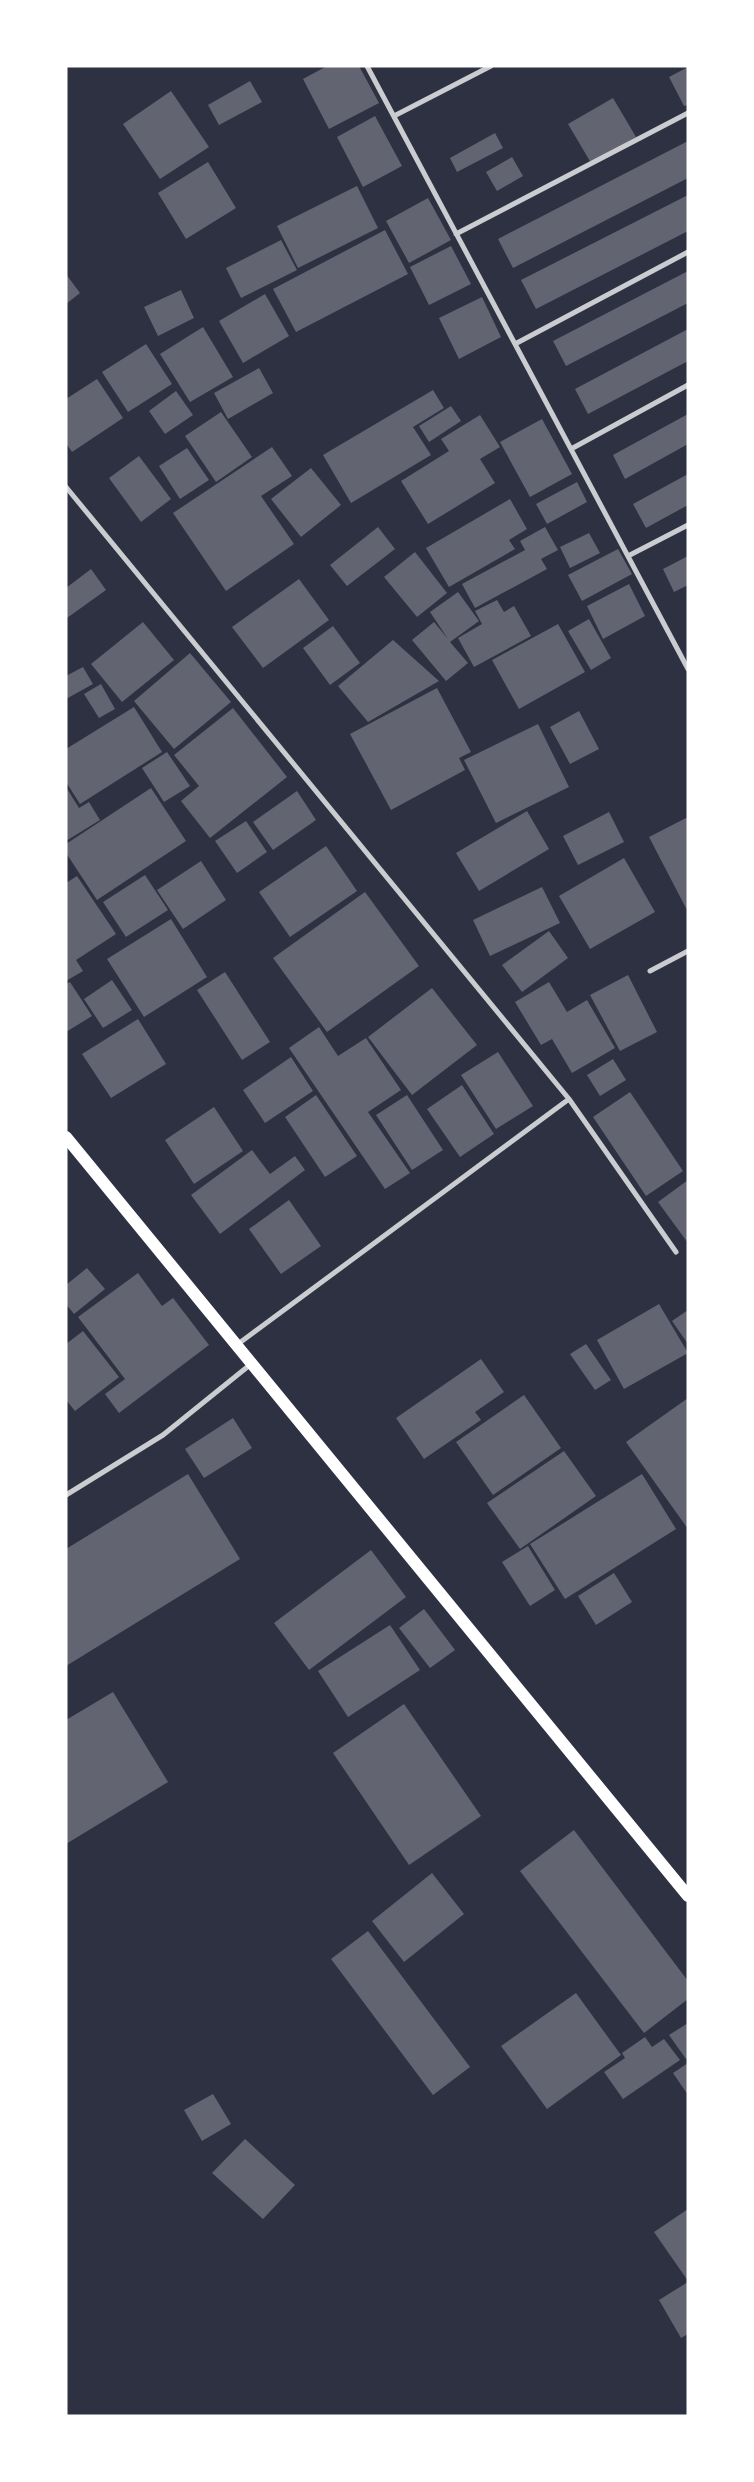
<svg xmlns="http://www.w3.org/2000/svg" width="754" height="2482" viewBox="0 0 754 2482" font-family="'Times New Roman',serif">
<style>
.building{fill:#626471}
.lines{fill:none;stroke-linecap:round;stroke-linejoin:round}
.minor{stroke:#caccd0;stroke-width:5}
.primary{stroke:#fff;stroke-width:12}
</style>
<rect width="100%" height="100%" fill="#2d3142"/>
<!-- building -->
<path class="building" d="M327 66H359L379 103 329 129 303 79Z
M688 67V105L684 106 669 77Z
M250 81 262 102 219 125 208 105Z
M171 91 209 147 160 179 123 124Z
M613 98 636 137 591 163 568 124Z
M375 116 402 166 363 187 337 137Z
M495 133 503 148 457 172 450 158Z
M688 141V178L513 268 498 239Z
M512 157 523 176 497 191 486 172Z
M208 162 236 208 186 239 158 193Z
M357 186 378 228 298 268 277 226Z
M688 195V231L536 309 521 280Z
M428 198 451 240 409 263 386 221Z
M385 230 408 274 296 332 273 289Z
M281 240 297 270 241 298 226 268Z
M451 246 471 284 429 305 410 267Z
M688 271V303L566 366 553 341Z
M66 274 80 293 66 304Z
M181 290 194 318 158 336 144 307Z
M265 294 289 336 243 363 219 321Z
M482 297 501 337 459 359 439 318Z
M203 327 233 377 190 402 160 354Z
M688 329V361L588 414 575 389Z
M146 344 172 384 128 412 102 372Z
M259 368 273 393 228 419 214 393Z
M97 379 123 418 72 452 66 443V399Z
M433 390 444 408 413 427 431 455 351 503 323 455Z
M176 391 193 415 165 434 149 411Z
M451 406 461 421 429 442 419 426Z
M221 412 252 457 216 482 185 436Z
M688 414V444L625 479 613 455Z
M480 415 500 447 480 459 495 483 428 524 401 481 449 451 441 439Z
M542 419 572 474 530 497 500 442Z
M272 447 292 476 261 496 294 544 226 591 173 513Z
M187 448 209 480 180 499 159 466Z
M139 456 171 499 141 522 109 478Z
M311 468 341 505 301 537 271 499Z
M688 474V505L646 528 633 504Z
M577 482 587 502 547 524 536 504Z
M510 499 527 529 509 540 515 549 449 587 426 548Z
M378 527 395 549 347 586 330 565Z
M545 527 558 550 541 559 547 569 475 608 462 584 525 550 520 541Z
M589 533 600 553 570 568 560 547Z
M618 549 632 574 582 601 568 575Z
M415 552 447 593 417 617 384 577Z
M688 556V585L674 592 663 569Z
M91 569 106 590 67 618 66 588Z
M299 579 329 620 263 668 232 627Z
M629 584 645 616 603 639 587 606Z
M458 592 479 621 450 642 468 663 446 681 412 640 434 622 448 639 430 612Z
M497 600 504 612 514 606 531 636 474 667 458 638 482 624 475 611Z
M589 619 611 658 591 670 568 631Z
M143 622 174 660 122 702 91 664Z
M558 624 585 672 519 709 492 660Z
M333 626 360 663 330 685 303 648Z
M393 640 439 681 368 722 338 686Z
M190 653 231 702 174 749 134 701Z
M83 667 93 684 66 699V676Z
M101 684 115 709 99 718 84 694Z
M437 688 471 752 459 758 465 770 391 810 350 734Z
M134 707 162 752 80 804 66 782V749Z
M233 708 287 777 210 838 181 801 199 786 174 755Z
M579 711 599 749 570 764 550 727Z
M538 724 569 787 496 823 464 760Z
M167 752 190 786 164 802 142 768Z
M66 787 79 808 89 802 100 820 66 841Z
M151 788 186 841 97 900 66 853V844Z
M297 791 316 820 273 850 253 822Z
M527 811 549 849 479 891 456 853Z
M609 812 624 842 578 865 563 836Z
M688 817V912L649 837Z
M246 821 267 852 237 873 215 841Z
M326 846 357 891 290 937 259 892Z
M624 858 655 912 590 949 559 896Z
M201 861 226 900 183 929 157 890Z
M145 875 168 910 126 937 103 902Z
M77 876 116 934 76 960 83 971 66 981V883Z
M542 887 560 923 490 956 473 920Z
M365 892 419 966 327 1032 273 958Z
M171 919 207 977 144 1017 107 959Z
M549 931 568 958 522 992 502 965Z
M225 972 270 1042 242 1060 197 990Z
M628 975 657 1032 620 1051 590 995Z
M112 980 132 1010 103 1028 84 999Z
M70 982 92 1016 66 1032V984Z
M549 982 567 1012 587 1000 615 1048 572 1073 552 1039 541 1045 515 1002Z
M432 988 477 1045 412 1095 368 1037Z
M138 1019 166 1064 111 1098 82 1054Z
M319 1027 338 1056 366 1038 401 1090 368 1112 410 1173 385 1189 289 1048Z
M498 1052 533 1106 496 1129 461 1075Z
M291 1057 313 1091 265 1123 243 1090Z
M613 1059 626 1080 600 1096 587 1075Z
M462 1085 494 1134 460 1157 427 1109Z
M630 1092 683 1171 646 1196 593 1117Z
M316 1095 357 1156 325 1177 285 1117Z
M407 1095 443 1150 412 1170 376 1115Z
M214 1107 243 1151 194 1184 165 1140Z
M252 1150 270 1174 295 1156 305 1170 220 1234 191 1195Z
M688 1180V1243L658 1202Z
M289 1200 321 1246 281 1274 249 1229Z
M87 1268 105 1289 74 1314 66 1304V1285Z
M138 1273 162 1306 173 1298 209 1345 119 1413 105 1394 125 1379 78 1317Z
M659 1304 688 1353 624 1389 597 1340Z
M688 1310V1344L672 1321Z
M83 1331 119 1377 75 1411 66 1400V1344Z
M586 1344 611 1380 595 1390 570 1354Z
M481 1359 504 1392 475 1412 481 1420 424 1459 396 1418Z
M524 1395 561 1448 493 1495 456 1442Z
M688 1398V1529L626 1442Z
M233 1418 252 1448 204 1478 185 1449Z
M564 1451 596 1496 520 1549 487 1503Z
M188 1474 240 1559 66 1666V1549Z
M642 1474 676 1529 565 1599 530 1544Z
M528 1546 555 1590 530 1606 502 1562Z
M371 1550 406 1597 309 1670 274 1623Z
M614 1573 632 1602 596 1625 578 1596Z
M424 1609 455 1650 430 1668 399 1628Z
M390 1625 420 1670 348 1717 318 1671Z
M113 1692 168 1782 66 1844V1720Z
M404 1704 481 1816 409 1865 333 1753Z
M574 1830 688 1981V1999L644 2033 520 1871Z
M432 1873 464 1914 404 1962 372 1921Z
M368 1931 470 2067 433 2095 331 1959Z
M576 1993 621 2055 547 2109 501 2046Z
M688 2023V2058L686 2059 669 2035Z
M645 2037 652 2047 664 2039 680 2060 623 2099 604 2072 625 2058 622 2053Z
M688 2063V2095L673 2073Z
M213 2094 231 2124 202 2141 184 2110Z
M245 2139 295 2185 263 2219 212 2173Z
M688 2209V2281L654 2232Z
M688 2282V2334L681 2338 659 2300Z"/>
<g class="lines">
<!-- minor -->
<path class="minor" d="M367 66 688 669
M394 116 491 66
M456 234 688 113
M515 344 688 252
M571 449 688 385
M66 487 569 1099 676 1252
M628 556 688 525
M650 971 688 951
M238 1344 569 1099
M66 1495 163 1435 251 1364"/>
<!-- primary -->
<path class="primary" d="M66 1137 688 1896"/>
</g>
<!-- border -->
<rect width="754" height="2482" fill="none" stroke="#ffffff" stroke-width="135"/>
</svg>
